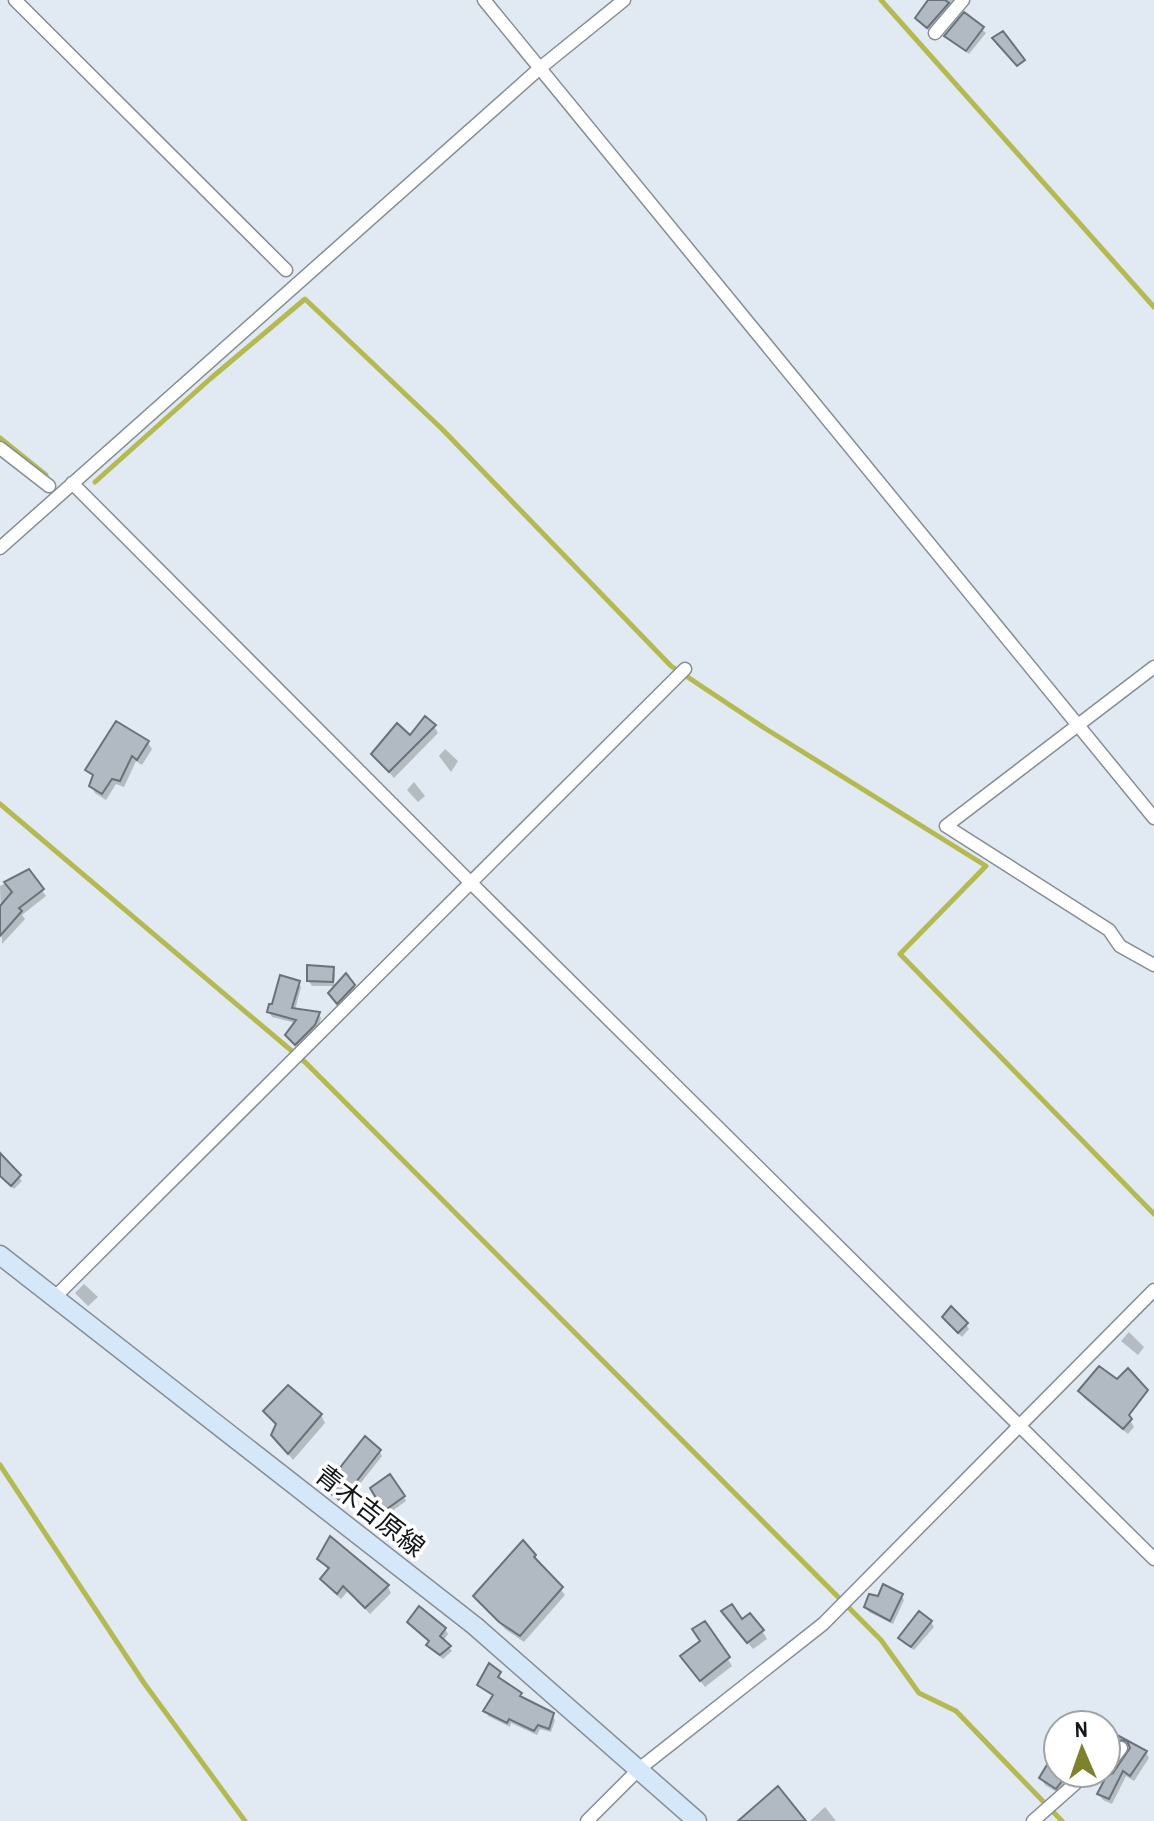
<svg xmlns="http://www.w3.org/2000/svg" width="1154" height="1821" viewBox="0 0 1154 1821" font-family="'Archivo Narrow','Noto Sans JP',sans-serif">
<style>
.shadow{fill:#0003}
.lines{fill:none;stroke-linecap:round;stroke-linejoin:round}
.stream{stroke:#b4ba51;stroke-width:5}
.building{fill:#b1bac2;stroke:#6a7279;stroke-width:2}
.street-casing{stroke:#868d95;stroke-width:15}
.secondary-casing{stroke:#868d95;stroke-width:21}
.street{stroke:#fff;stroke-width:12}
.secondary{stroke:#d5e8f9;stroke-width:18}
.labels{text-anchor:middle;stroke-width:7;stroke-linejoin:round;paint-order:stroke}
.street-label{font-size:26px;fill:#14171a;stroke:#fff}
</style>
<rect width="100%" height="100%" fill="#e1eaf2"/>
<!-- shadow -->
<path class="shadow" d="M931 0H957L931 32 917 18Z
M965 15 986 33 969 54 946 37Z
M434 726 438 733 394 778 373 754Z
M148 743 152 749 142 765 136 761 124 787 116 784 106 800 95 793 91 786 94 778 87 770Z
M445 749 458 761 451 772 439 756Z
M414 782 425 796 418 802 407 790Z
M28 872 46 896 22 915 25 919 2 944 0 886Z
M332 969 335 974 334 986H312L309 981Z
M298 982 301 987 295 1010 319 1014 321 1018 317 1030 299 1048 290 1040 296 1023 272 1017 269 1012Z
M354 986 357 991 340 1007 333 998Z
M0 1151 6 1159 4 1160 22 1181 14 1189 0 1176Z
M84 1284 98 1297 88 1306 75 1293Z
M947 1322 966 1324 969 1329 962 1337Z
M1129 1332 1144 1347 1138 1355 1121 1341Z
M1100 1369 1134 1427 1128 1434 1084 1398 1080 1391Z
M265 1411 321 1415 325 1423 293 1460 273 1435 277 1426Z
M379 1451 382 1456 344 1504 331 1495 328 1490Z
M373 1489 404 1497 406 1501 388 1514Z
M535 1556 565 1595 524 1642 505 1629 475 1596Z
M320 1559 363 1568 388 1587 391 1593 370 1614 348 1591 341 1599 327 1586 323 1579 329 1571Z
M901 1595 904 1600 893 1624 869 1612 866 1607Z
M728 1619 762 1631 767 1639 753 1649Z
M409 1622 445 1629 448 1634 443 1641 452 1651 443 1659 431 1650 428 1645 431 1643Z
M931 1622 934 1627 914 1650 903 1643 901 1638Z
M705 1623 732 1666 705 1687 687 1663 702 1642Z
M499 1674 501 1681 520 1694 523 1700 552 1715 555 1720 551 1732 540 1729 537 1735 511 1723 510 1727 488 1716 486 1711 494 1697 479 1685Z
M1106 1731 1146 1752 1149 1758 1134 1781 1126 1776 1112 1804 1103 1800 1099 1794 1115 1775 1131 1748 1126 1744 1117 1749 1106 1764Z
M1058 1754V1773H1074L1060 1794 1045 1785 1041 1778Z
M825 1807 836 1821H810Z"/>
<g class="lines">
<!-- stream -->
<path class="stream" d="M881 0 1154 307
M0 438 46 475
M95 482 210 379 305 299 442 429 671 666 766 729 986 866 900 954 1154 1214
M0 804 306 1063 881 1640 919 1693 956 1711 1062 1821
M0 1465 144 1683 245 1821"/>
</g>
<!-- building -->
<path class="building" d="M928 0H945L949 3 927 28 915 18Z
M964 12 984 27 966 51 944 36Z
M1003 31 1025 60 1017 66 992 38Z
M425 716 436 725 389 772 371 754 397 723 410 735Z
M116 721 149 741 137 760 132 756 120 781 112 779 102 794 89 786 93 775 85 770Z
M29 869 44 889 19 908 22 911 0 936V906L12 892 4 882Z
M307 965 334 967 333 982 307 981Z
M346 973 355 985 337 1004 328 993Z
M280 975 300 981 292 1008 320 1012 315 1025 295 1045 285 1035 296 1020 267 1012 269 1004H272Z
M0 1153 21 1175 11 1186 0 1176Z
M951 1306 968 1323 958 1333 942 1317Z
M1099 1366 1117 1379 1128 1368 1148 1390 1129 1415 1132 1419 1123 1429 1078 1391Z
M288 1385 322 1414 288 1454 271 1435 276 1424 263 1411Z
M365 1436 381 1450 341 1501 326 1490 342 1465Z
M390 1474 405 1496 384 1511 370 1488Z
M330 1536 389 1585 365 1608 343 1586 337 1594 320 1579 329 1568 317 1559Z
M523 1540 536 1555 534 1557 563 1587 520 1636 499 1622 473 1596Z
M883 1584 903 1594 890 1621 864 1607 869 1594 878 1596Z
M732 1604 742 1619 750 1613 764 1630 747 1643 721 1611Z
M419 1606 446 1628 440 1636 451 1646 440 1655 426 1645 429 1641 407 1622Z
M919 1611 932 1621 911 1647 898 1638Z
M705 1621 730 1657 700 1681 680 1656 700 1641 692 1629Z
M489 1663 501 1672 498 1677 522 1693 520 1696 554 1713 549 1729 538 1725 534 1731 509 1719 507 1723 483 1711 493 1695 477 1685Z
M1106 1729 1147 1751 1130 1776 1123 1771 1109 1799 1097 1794 1106 1777 1113 1773 1130 1748 1127 1741 1118 1740 1106 1753Z
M1050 1760 1058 1765V1773H1068L1056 1789 1039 1778Z
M778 1786 806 1821H738Z"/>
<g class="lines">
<!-- street casing -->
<g class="street-casing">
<path id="street" d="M15 0 286 270
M484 0 1154 818
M935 33 963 0
M0 448 49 486
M72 483 471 883 1154 1559
M0 548 540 68 624 0
M1154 667 946 826 1109 930 1120 946 1154 965
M54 1298 685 669
M1106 1768 1121 1748
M587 1821 639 1769 823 1624 1154 1290
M1033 1821 1085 1775 1092 1773"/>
</g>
<!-- secondary casing -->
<g class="secondary-casing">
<path id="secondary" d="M0 1255 475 1626 697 1821"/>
</g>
<!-- street -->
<use href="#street" class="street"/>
<!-- secondary -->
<use href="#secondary" class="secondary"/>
</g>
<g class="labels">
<!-- street labels -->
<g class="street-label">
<text transform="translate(370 1511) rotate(38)" y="9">青木吉原線</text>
</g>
</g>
<!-- north arrow -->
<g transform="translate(1082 1749) rotate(358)"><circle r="38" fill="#ffffff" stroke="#a1a2a3" stroke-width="2"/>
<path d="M0-6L14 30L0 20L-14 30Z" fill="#7e822c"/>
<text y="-12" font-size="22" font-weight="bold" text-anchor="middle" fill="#14171a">N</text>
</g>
</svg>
